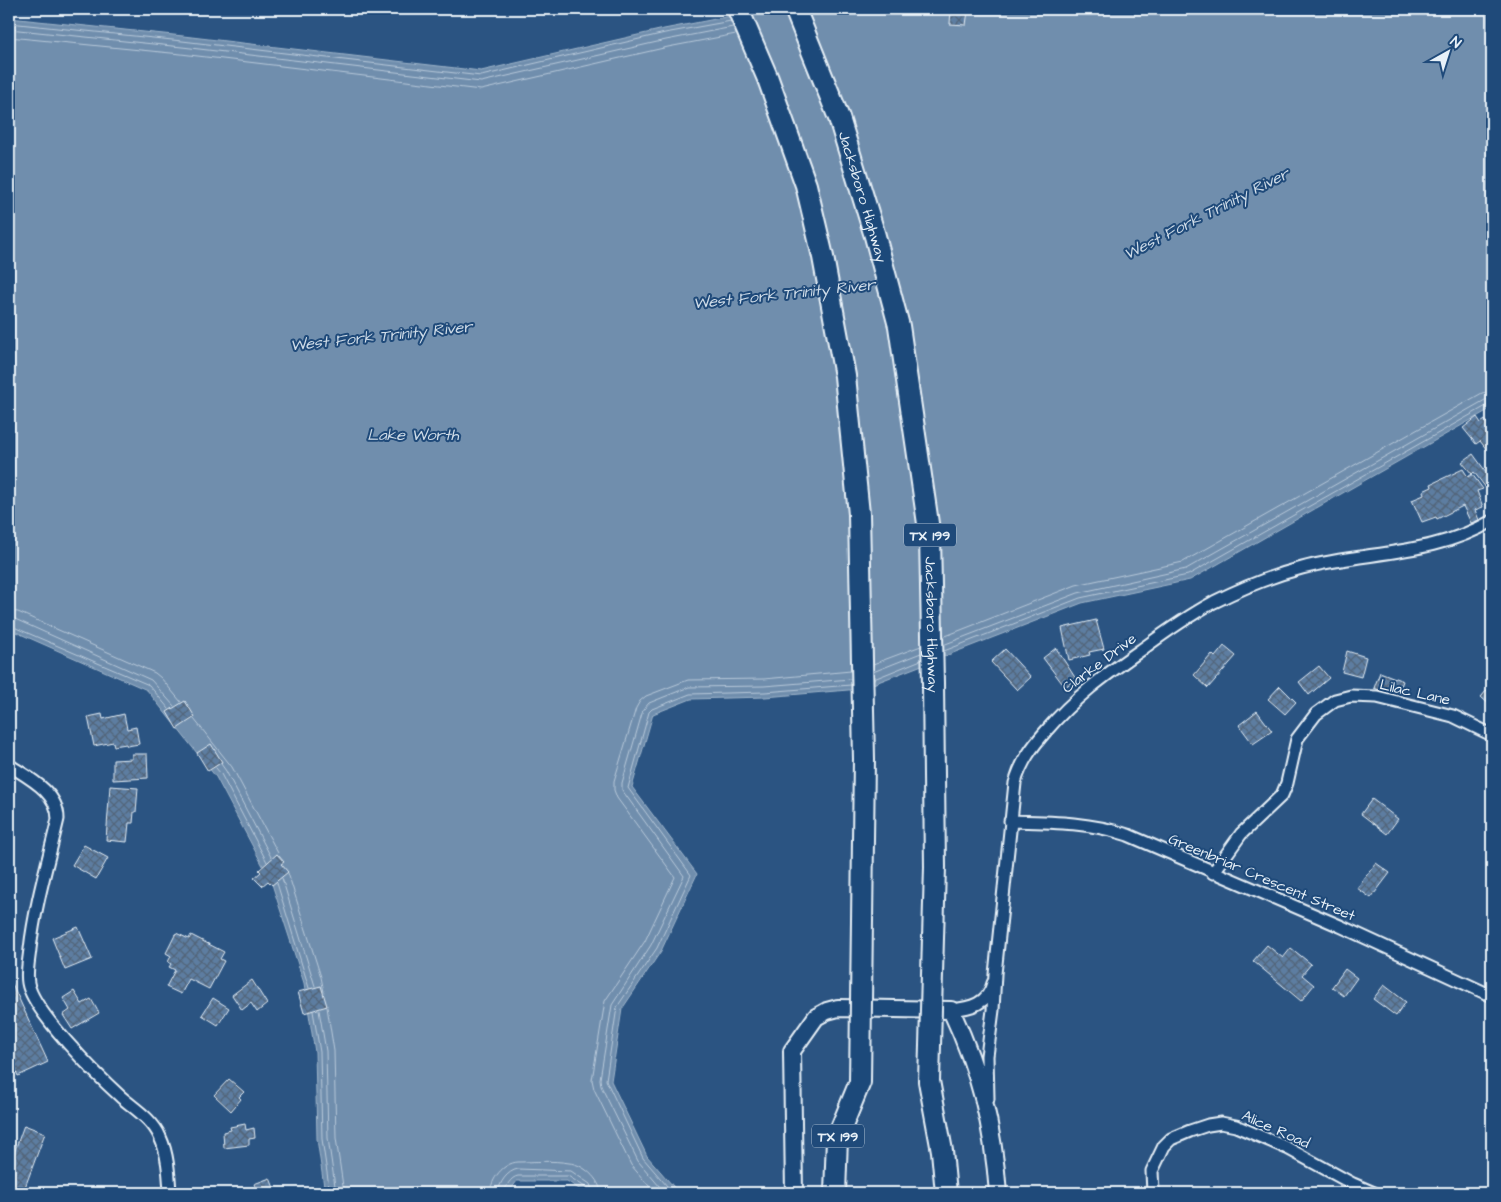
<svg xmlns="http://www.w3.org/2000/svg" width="1501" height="1202" viewBox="0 0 1501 1202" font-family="'Architects Daughter',sans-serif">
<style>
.water{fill:#708ead;stroke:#a0b6cb}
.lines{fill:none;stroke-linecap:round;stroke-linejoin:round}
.shore{stroke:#b8c9da;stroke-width:1}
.building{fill:url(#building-cross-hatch);stroke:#e8f1f8}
.minor-casing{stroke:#e8f1f8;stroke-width:15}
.secondary-casing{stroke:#e8f1f8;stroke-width:20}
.motorway-casing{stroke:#e8f1f8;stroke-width:24}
.minor{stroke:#1f4a7a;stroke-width:11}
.secondary{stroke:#1f4a7a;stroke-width:16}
.motorway{stroke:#1f4a7a;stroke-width:20}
.motorway-bridge-casing{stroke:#e8f1f8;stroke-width:24;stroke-linecap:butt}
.motorway-bridge{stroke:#1f4a7a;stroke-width:20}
.labels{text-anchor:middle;stroke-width:4;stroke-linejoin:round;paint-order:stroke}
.shield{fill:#1f4a7a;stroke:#acbfd2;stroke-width:1}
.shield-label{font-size:14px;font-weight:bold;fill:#e8f1f8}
.street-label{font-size:15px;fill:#e8f1f8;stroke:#1f4a7a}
.water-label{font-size:16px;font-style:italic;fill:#d0dde9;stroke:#1f4a7a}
</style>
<defs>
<pattern id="building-cross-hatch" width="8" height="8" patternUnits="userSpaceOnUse" patternTransform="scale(1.25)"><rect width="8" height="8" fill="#5d7da1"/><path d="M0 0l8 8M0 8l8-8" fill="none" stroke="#53657a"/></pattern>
</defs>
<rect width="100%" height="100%" fill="#2b5482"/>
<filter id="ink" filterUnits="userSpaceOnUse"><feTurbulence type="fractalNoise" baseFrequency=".02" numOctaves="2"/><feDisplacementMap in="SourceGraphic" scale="10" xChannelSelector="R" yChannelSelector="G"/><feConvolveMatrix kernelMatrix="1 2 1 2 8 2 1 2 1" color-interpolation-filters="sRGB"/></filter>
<g filter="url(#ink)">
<!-- water -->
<path class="water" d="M767 9H1492V408L1190 580 1082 603 860 689 765 697 691 699 653 714 632 787 697 874 661 951 622 1009 611 1081 647 1156 679 1193H585L567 1181H517L508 1193H325L317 1139 315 1052 304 983 271 881 216 777 147 690 9 629V18L183 36 481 71 664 29Z"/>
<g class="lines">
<!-- shore -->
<path class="shore" d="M9 23 182 41 481 76 665 33 731 21
M9 29 182 47 481 82 666 40 733 27
M9 37 181 54 481 90 668 47 736 34
M9 611 18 612 155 673 161 678 181 702
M9 618 15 619 151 680 174 706
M9 625 149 685 169 709
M943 637 1076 585 1183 562 1482 393 1492 391
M943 645 1078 593 1186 569 1485 400 1492 398
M944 651 1080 598 1188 575 1488 405 1492 404
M873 664 921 646
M873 672 921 653
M874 679 921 660
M194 719 232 767 278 853
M221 764 226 771 271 857
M216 768 221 774 267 862
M288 873 321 977 324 992
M282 878 315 986
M277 883 309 988
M327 1007 334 1051 336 1138 344 1193
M319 1010 326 1051 328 1138 336 1193
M313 1011 320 1052 322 1139 330 1193
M490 1193C491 1179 503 1163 518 1162 535 1162 552 1160 569 1163 583 1164 600 1179 601 1193
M498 1193C499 1183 507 1171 518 1169L571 1171 590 1184 593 1193
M504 1193C505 1187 511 1177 518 1176H568L585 1187 587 1193
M655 1193 631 1165 594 1089 592 1080 605 1001 645 941 675 877 617 798 614 790V781L636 708 640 701 646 696 688 680 764 679 851 671
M665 1193 638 1161 601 1086 600 1079 612 1005 651 945 684 876 622 790V783L643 710 649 703 689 687 764 686 851 679
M673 1193 643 1158 606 1080 617 1007 657 948 691 875 628 788 649 712 652 709 690 694 765 692 851 685"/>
</g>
<!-- building -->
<path class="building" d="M951 9H965V11H968L966 25 950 24Z
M1477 417 1481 423 1485 420 1490 426 1492 425 1491 455 1480 441 1476 444 1463 428Z
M1473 454 1492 480V496L1474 472 1472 474 1462 462Z
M1463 469 1468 477 1472 474 1483 489 1477 491 1483 507 1475 510 1479 520 1471 523 1463 506 1437 519 1436 517 1422 522 1412 500 1424 495 1423 491 1432 487 1431 484Z
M1096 620 1104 649 1089 652 1090 655 1069 660 1062 628Z
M1224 646 1236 656 1208 688 1194 675 1212 654 1215 657Z
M1056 648 1076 679 1065 687 1043 658Z
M1005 649 1031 677 1017 690 991 662Z
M1347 651 1366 657 1361 677 1342 672Z
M1319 666 1329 678 1309 695 1299 682Z
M1380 672 1403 681 1397 697 1374 688Z
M1492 684V707L1481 697Z
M1280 686 1296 702 1285 714 1268 699Z
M185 701 195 717 177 729 167 712Z
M1257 711 1272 731 1253 744 1239 725Z
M102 714 103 719 124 714 127 729 136 727 139 744 127 746 126 744 114 746 113 742 94 746 88 717Z
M211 744 222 762 208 771 197 753Z
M132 754H147L148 778 113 780V760L132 759Z
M110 786 138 788 136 812H134L133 823H129L127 842 106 840Z
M1372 799 1398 819 1387 834 1361 814Z
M84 845 108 858 96 879 72 865Z
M277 854 284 862 281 864 288 872 272 885 268 881 262 886 254 878 261 872 259 870Z
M1376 863 1390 873 1371 898 1357 888Z
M78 927 92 959 65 970 52 938Z
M176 933 189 939 191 935 224 952 220 959 224 961 209 989 189 979 181 994 166 987 175 970 169 967 171 964 168 962 171 956 166 953Z
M1267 945 1283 958 1291 948 1311 964 1302 975 1314 985 1301 1001 1253 961Z
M1345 969 1357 978 1344 996 1332 987Z
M9 977 48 1062 18 1076 9 1055Z
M252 980 267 1004 257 1012 251 1003 242 1010 232 995Z
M1384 985 1406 1002 1396 1016 1373 999Z
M321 986 327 1006 304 1013 298 992Z
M74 991 82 1004 91 999 99 1013 72 1029 63 1015 70 1010 63 998Z
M213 998 229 1008 218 1025 202 1015Z
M229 1079 244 1092 239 1097 241 1099 231 1111 214 1095Z
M245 1124 246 1130 254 1128 255 1138 249 1139V1145L224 1148 223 1132 231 1130 230 1127Z
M24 1125 45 1133 24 1190 9 1184V1167Z
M270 1178 276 1193H251L250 1191 256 1188 254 1184Z"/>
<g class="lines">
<!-- minor casing -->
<g class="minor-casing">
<path id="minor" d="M9 765C29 778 58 792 58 819 48 862 35 905 30 949 29 960 26 972 28 983 33 1012 98 1076 121 1097 135 1109 153 1120 160 1137 168 1154 169 1175 170 1193
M1010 821C1050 822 1089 822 1128 835L1340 926 1492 996
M1213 873 1241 834 1282 795 1287 783 1297 739 1316 714 1335 700 1351 696 1377 697 1453 716 1492 735
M951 1010C971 1008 988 1004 993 983
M988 1099 987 1056 993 1010 995 974 1015 783C1021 762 1032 747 1046 731 1075 697 1104 676 1141 650 1164 633 1188 616 1214 602 1242 588 1271 576 1302 568 1366 551 1433 556 1492 521
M1153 1193 1152 1171 1164 1146 1171 1139 1190 1131 1208 1125 1221 1123 1236 1126 1287 1148 1353 1184 1374 1193"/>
</g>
<!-- secondary casing -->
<g class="secondary-casing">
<path id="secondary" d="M794 1193 792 1051 816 1017 827 1011 838 1008 951 1010C980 1072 993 1125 998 1193"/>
</g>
<!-- motorway casing -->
<g class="motorway-casing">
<path id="motorway" d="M929 1081 942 1151 946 1193
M835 1193 837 1138 860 1082"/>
</g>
<!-- minor -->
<use href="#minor" class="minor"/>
<!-- secondary -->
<use href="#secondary" class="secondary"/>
<!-- motorway -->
<use href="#motorway" class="motorway"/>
<!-- motorway-bridge casing -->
<g class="motorway-bridge-casing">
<g id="motorway-bridge">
<path d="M738 9 768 79 806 185 823 257 845 376 859 514 864 759 860 1082"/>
<path id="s1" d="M795 9 839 118 875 236 899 326 930 537 933 683 935 867 929 1081"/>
</g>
</g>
<!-- motorway-bridge -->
<use href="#motorway-bridge" class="motorway-bridge"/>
</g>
</g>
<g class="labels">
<!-- shield labels -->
<g class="shield">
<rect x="904" y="523.5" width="52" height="23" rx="4"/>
<rect x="812" y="1124.5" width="52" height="23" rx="4"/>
</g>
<g class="shield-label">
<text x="930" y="540">TX 199</text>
<text x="838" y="1141">TX 199</text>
</g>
<!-- street labels -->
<g class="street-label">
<text dy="5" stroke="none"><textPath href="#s1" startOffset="200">Jacksboro Highway</textPath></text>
<text dy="5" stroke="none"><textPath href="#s1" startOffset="635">Jacksboro Highway</textPath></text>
<text transform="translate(1099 663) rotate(-37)" y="5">Clarke Drive</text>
<text transform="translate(1415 692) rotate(13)" y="5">Lilac Lane</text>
<text transform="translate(1262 877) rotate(23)" y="5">Greenbriar Crescent Street</text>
<text transform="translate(1276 1129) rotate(24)" y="5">Alice Road</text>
</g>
<!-- water labels -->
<g class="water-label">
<text transform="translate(1206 213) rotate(-27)" y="6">West Fork Trinity River</text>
<text transform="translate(784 293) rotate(-6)" y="6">West Fork Trinity River</text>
<text transform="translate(381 335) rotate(-6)" y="6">West Fork Trinity River</text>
<text x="413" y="440">Lake Worth</text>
</g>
</g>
<!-- margin -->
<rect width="1501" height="1202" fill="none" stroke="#1f4a7a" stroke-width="30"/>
<rect x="15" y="15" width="1471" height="1172" fill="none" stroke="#e8f1f8" stroke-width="2" filter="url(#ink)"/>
<!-- north arrow -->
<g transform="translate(1448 52) rotate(39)" stroke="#1f4a7a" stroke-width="4" paint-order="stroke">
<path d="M0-4L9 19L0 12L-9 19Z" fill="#e8f1f8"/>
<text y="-8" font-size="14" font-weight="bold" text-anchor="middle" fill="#e8f1f8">N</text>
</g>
</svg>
